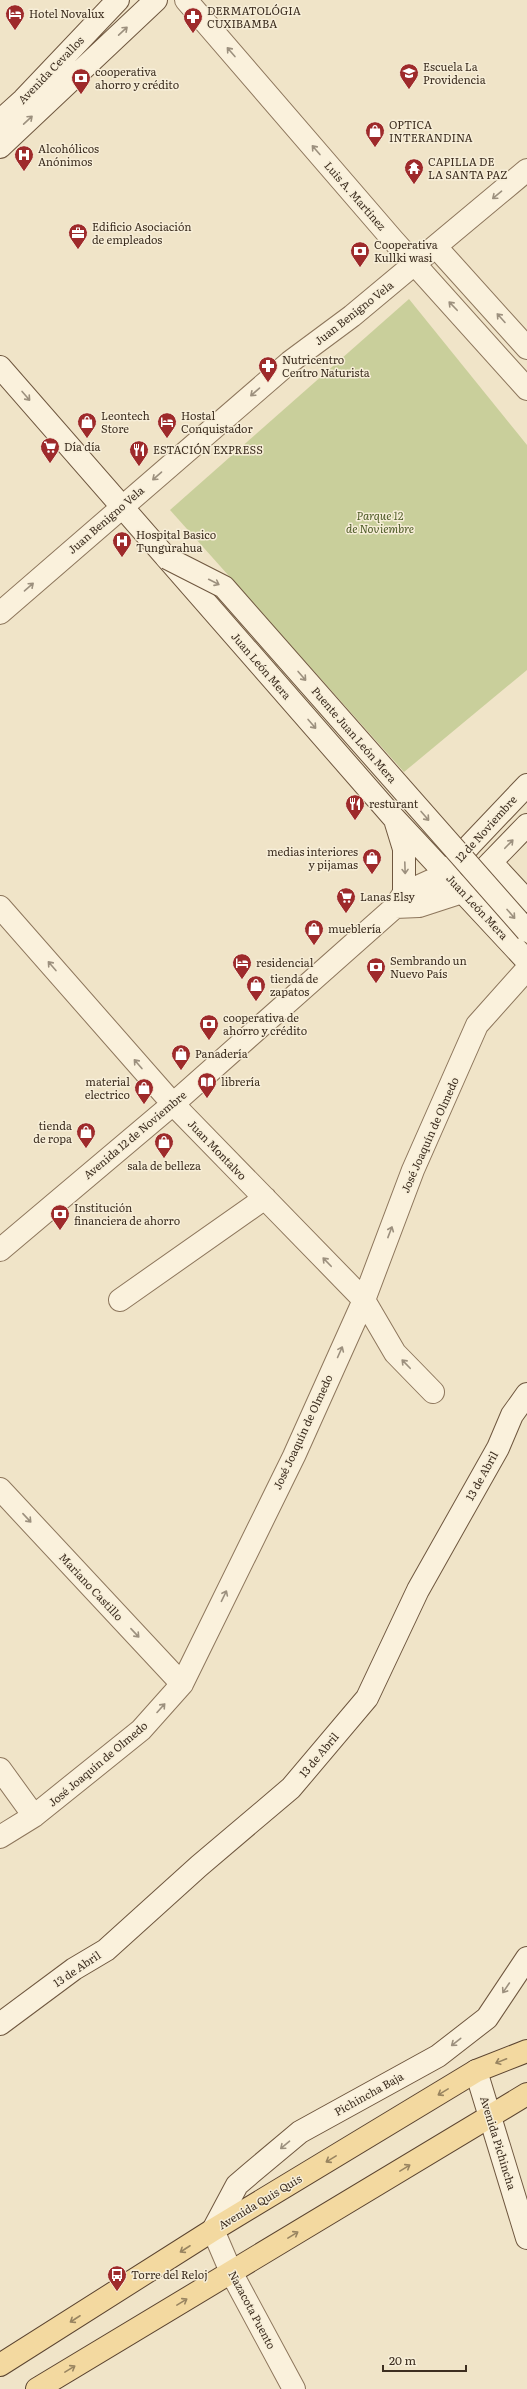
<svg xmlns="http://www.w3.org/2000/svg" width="527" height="2389" viewBox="0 0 527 2389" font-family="Literata,serif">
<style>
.green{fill:#c9cf9b}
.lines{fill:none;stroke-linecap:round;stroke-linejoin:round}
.street-casing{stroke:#8d765c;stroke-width:24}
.secondary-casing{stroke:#6f573f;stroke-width:24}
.primary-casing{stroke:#5b4430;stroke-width:24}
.street{stroke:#faf1dc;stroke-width:22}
.secondary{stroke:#faf1dc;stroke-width:22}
.primary{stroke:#f3d9a0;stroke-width:22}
.secondary-bridge-casing{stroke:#6f573f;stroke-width:24;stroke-linecap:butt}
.secondary-bridge{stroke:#faf1dc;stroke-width:22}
.oneway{stroke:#9c907e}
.oneway2{stroke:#988460}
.labels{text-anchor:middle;stroke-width:3;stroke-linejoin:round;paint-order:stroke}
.poi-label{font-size:11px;fill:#3d2e20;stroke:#f7eed8;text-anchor:start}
.street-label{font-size:11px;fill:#3d2e20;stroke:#f7eed8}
.park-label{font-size:11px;font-style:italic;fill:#4d5a26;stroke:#f7eed8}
</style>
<rect width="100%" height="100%" fill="#f0e4c8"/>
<!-- green -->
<path class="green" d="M409 299 527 445V670L404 772 170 510Z"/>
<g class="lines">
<!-- street casing -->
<g class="street-casing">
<path id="street" d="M186 0 393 240 527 389
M436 247 527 348
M0 613 290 362 352 316 527 170
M0 907 173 1104 364 1300 395 1353 433 1392
M395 907 419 906 462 892
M0 1250 173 1104 395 907 404 893 446 874
M120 1300 265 1198
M0 1489 182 1684
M0 1769 34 1816
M0 1837 34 1816 141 1730 182 1684 294 1456 364 1300 413 1170 477 1025 527 969
M213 2230 231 2272 294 2389"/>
</g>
<!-- secondary casing -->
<g class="secondary-casing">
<path id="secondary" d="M0 121 23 100 118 0
M0 147 156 0
M0 367 393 817 527 961
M396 823 404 849V893
M491 862 527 901
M449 870 470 845 527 785
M466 888 527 825
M0 2024 74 1969 106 1950 199 1866 291 1788 367 1698 418 1590 498 1448 512 1415 527 1394
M476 2071 527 2238
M213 2230 237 2185 251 2173 300 2132 438 2056 487 2018 527 1958"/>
</g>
<!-- primary casing -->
<g class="primary-casing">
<path id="primary" d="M0 2365 213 2230 476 2071 527 2051
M37 2389 527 2094"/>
</g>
<!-- street -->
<use href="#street" class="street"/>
<!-- secondary -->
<use href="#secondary" class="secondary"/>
<!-- primary -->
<use href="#primary" class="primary"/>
<!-- secondary-bridge casing -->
<g class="secondary-bridge-casing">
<path id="secondary-bridge" d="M167 558 224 587 527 931"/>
</g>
<!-- secondary-bridge -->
<use href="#secondary-bridge" class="secondary-bridge"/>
</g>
<!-- one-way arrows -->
<defs><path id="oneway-shaft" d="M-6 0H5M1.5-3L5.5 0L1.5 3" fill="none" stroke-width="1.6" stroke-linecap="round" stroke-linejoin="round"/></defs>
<g class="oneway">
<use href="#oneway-shaft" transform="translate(123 31) rotate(-43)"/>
<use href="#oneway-shaft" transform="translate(231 52) rotate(-131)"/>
<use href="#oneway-shaft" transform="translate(28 120) rotate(-43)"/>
<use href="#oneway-shaft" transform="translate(316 150) rotate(-131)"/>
<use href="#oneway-shaft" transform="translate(497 195) rotate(140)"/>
<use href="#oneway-shaft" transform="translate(453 306) rotate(-134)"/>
<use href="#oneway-shaft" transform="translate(501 318) rotate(-132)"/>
<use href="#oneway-shaft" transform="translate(255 392) rotate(139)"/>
<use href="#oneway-shaft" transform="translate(26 396) rotate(49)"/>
<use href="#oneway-shaft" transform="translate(157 476) rotate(139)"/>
<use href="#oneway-shaft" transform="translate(214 582) rotate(27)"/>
<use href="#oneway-shaft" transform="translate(29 587) rotate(-41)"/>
<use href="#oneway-shaft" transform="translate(302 676) rotate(49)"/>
<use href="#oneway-shaft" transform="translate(312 724) rotate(49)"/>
<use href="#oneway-shaft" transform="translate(425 816) rotate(49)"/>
<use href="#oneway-shaft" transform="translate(509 844) rotate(-46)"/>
<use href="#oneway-shaft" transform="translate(405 868) rotate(88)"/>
<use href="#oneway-shaft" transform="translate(511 914) rotate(49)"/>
<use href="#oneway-shaft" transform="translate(52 966) rotate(-131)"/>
<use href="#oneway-shaft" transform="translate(138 1064) rotate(-131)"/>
<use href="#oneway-shaft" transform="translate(390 1232) rotate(-69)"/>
<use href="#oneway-shaft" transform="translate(327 1262) rotate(-134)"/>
<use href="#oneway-shaft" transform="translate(340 1352) rotate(-66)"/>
<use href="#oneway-shaft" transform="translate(406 1364) rotate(-134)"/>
<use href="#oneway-shaft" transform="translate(27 1518) rotate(47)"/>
<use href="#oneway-shaft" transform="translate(224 1596) rotate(-64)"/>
<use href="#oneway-shaft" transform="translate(135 1633) rotate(47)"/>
<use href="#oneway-shaft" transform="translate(161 1708) rotate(-48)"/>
<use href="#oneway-shaft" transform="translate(506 1988) rotate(124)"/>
<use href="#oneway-shaft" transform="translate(456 2042) rotate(142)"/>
<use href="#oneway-shaft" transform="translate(285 2145) rotate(140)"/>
</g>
<g class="oneway2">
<use href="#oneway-shaft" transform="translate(501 2061) rotate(158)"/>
<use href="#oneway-shaft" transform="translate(443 2092) rotate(149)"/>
<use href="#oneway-shaft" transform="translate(331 2159) rotate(149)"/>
<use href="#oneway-shaft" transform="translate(405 2168) rotate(-31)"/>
<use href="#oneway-shaft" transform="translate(293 2235) rotate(-31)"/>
<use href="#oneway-shaft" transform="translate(185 2249) rotate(147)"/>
<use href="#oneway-shaft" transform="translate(182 2302) rotate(-31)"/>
<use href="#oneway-shaft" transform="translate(75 2319) rotate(147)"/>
<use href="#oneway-shaft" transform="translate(70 2369) rotate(-31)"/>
</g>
<!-- icons -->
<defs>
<g id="hotel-pin" transform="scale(1)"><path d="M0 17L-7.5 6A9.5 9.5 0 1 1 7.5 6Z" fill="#9e2a2b" stroke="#f7eed8"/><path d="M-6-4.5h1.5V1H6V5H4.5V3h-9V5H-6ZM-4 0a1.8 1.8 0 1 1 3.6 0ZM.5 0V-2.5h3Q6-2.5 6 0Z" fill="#fff"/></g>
<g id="pharmacy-pin" transform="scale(1)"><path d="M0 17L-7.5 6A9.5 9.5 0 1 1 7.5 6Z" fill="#9e2a2b" stroke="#f7eed8"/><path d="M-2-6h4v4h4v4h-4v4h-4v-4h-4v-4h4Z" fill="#fff"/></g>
<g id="school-pin" transform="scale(1)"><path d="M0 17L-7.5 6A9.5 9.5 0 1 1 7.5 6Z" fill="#9e2a2b" stroke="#f7eed8"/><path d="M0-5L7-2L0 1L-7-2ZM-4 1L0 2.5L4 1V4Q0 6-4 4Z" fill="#fff"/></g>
<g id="bank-pin" transform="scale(1)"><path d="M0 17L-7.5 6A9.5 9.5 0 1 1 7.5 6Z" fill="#9e2a2b" stroke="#f7eed8"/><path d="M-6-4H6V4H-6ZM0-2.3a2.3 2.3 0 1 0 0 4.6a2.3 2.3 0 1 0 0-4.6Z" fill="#fff"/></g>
<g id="shop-pin" transform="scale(1)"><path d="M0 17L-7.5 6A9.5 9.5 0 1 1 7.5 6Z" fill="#9e2a2b" stroke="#f7eed8"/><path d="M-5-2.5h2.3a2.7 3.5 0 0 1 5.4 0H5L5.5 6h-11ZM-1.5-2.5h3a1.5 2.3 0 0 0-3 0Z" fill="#fff"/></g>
<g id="hospital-pin" transform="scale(1)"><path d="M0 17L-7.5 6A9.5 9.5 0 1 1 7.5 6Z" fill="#9e2a2b" stroke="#f7eed8"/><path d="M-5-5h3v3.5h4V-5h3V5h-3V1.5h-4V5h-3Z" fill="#fff"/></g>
<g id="temple-pin" transform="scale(1)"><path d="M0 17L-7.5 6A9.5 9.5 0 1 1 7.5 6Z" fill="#9e2a2b" stroke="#f7eed8"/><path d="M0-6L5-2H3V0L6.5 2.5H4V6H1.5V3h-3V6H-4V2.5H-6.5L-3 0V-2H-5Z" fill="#fff"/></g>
<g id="office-pin" transform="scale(1)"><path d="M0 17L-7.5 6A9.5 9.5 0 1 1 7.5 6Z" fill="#9e2a2b" stroke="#f7eed8"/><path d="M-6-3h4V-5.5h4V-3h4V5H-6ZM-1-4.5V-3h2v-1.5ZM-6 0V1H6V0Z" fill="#fff"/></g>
<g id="supermarket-pin" transform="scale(1)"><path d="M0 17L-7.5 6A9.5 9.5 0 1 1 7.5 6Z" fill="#9e2a2b" stroke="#f7eed8"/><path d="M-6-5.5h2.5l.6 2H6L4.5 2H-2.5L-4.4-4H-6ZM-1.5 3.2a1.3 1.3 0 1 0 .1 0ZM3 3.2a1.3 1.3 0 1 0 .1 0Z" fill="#fff"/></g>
<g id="restaurant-pin" transform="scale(1)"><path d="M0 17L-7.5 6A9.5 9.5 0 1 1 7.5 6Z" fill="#9e2a2b" stroke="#f7eed8"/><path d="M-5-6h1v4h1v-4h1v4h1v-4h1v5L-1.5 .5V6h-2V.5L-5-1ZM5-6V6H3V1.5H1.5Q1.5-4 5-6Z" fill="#fff"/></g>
<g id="library-pin" transform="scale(1)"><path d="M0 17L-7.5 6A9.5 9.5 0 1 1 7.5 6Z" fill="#9e2a2b" stroke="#f7eed8"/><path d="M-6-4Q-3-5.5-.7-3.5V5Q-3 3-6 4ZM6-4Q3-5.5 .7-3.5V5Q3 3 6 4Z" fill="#fff"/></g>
<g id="bus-pin" transform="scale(1)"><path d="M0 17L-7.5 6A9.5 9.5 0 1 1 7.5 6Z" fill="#9e2a2b" stroke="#f7eed8"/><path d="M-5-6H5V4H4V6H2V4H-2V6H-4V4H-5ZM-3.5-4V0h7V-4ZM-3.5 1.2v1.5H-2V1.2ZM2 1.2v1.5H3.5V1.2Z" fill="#fff"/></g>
</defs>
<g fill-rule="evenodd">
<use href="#hotel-pin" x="15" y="14"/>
<use href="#pharmacy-pin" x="193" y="17"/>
<use href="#school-pin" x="409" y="73"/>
<use href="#bank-pin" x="81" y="78"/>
<use href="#shop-pin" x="375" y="131"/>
<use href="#hospital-pin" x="24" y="155"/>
<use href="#temple-pin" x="414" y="168"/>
<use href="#office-pin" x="78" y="233"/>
<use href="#bank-pin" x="360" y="251"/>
<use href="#pharmacy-pin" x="268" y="366"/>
<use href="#shop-pin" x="87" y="422"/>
<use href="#hotel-pin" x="167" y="422"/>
<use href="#supermarket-pin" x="50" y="447"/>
<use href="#restaurant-pin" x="139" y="450"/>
<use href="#hospital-pin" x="122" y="541"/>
<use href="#restaurant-pin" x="355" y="804"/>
<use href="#shop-pin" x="372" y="858"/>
<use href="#supermarket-pin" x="346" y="897"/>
<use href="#shop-pin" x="314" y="929"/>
<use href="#hotel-pin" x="242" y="963"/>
<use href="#bank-pin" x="376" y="967"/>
<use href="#shop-pin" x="256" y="985"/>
<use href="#bank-pin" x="209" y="1024"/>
<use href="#shop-pin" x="181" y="1054"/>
<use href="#library-pin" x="207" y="1082"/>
<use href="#shop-pin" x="144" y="1088"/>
<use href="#shop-pin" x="86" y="1132"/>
<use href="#shop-pin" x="164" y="1142"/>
<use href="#bank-pin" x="60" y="1214"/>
<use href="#bus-pin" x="117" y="2275"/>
</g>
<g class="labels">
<!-- poi labels -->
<g class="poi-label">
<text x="207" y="15">DERMATOLÓGIA<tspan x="207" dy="13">CUXIBAMBA</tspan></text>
<text x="29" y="18">Hotel Novalux</text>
<text x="423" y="71">Escuela La<tspan x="423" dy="13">Providencia</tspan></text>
<text x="95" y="76">cooperativa<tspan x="95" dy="13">ahorro y crédito</tspan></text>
<text x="389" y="129">OPTICA<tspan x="389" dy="13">INTERANDINA</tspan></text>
<text x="38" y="153">Alcohólicos<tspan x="38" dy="13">Anónimos</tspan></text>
<text x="428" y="166">CAPILLA DE<tspan x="428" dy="13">LA SANTA PAZ</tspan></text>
<text x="92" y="231">Edificio Asociación<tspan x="92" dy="13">de empleados</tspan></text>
<text x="374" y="249">Cooperativa<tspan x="374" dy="13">Kullki wasi</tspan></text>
<text x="282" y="364">Nutricentro<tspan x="282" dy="13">Centro Naturista</tspan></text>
<text x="101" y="420">Leontech<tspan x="101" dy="13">Store</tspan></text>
<text x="181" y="420">Hostal<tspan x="181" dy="13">Conquistador</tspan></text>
<text x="64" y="451">Día día</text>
<text x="153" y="454">ESTACIÓN EXPRESS</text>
<text x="136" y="539">Hospital Basico<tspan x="136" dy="13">Tungurahua</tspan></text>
<text x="369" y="808">resturant</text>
<text x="358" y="856" text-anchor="end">medias interiores<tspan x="358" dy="13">y pijamas</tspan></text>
<text x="360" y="901">Lanas Elsy</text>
<text x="328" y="933">mueblería</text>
<text x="390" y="965">Sembrando un<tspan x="390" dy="13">Nuevo País</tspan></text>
<text x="256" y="967">residencial</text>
<text x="270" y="983">tienda de<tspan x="270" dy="13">zapatos</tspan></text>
<text x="223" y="1022">cooperativa de<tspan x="223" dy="13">ahorro y crédito</tspan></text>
<text x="195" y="1058">Panadería</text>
<text x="130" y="1086" text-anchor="end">material<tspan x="130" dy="13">electrico</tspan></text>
<text x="221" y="1086">librería</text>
<text x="72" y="1130" text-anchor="end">tienda<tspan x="72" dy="13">de ropa</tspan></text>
<text x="164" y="1170" text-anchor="middle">sala de belleza</text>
<text x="74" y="1212">Institución<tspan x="74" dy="13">financiera de ahorro</tspan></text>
<text x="131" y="2279">Torre del Reloj</text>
</g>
<!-- street labels -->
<g class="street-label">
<text transform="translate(51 70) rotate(-46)" y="4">Avenida Cevallos</text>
<text transform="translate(355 196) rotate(49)" y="4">Luis A. Martínez</text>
<text transform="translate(354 313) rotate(-38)" y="4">Juan Benigno Vela</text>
<text transform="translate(106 520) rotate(-41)" y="4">Juan Benigno Vela</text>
<text transform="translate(261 666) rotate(49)" y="4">Juan León Mera</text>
<text transform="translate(354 735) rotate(49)" y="4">Puente Juan León Mera</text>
<text transform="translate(486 829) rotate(-48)" y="4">12 de Noviembre</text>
<text transform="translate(477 907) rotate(47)" y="4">Juan León Mera</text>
<text transform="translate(135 1135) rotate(-40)" y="4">Avenida 12 de Noviembre</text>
<text transform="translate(430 1135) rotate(-66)" y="4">José Joaquín de Olmedo</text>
<text transform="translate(217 1150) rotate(46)" y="4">Juan Montalvo</text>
<text transform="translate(303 1432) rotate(-65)" y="4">José Joaquín de Olmedo</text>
<text transform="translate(482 1476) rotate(-61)" y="4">13 de Abril</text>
<text transform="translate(91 1587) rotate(47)" y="4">Mariano Castillo</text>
<text transform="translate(319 1755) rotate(-50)" y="4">13 de Abril</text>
<text transform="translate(98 1764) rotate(-40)" y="4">José Joaquín de Olmedo</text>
<text transform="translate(77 1969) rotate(-34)" y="4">13 de Abril</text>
<text transform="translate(369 2094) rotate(-29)" y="4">Pichincha Baja</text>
<text transform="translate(498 2143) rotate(73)" y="4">Avenida Pichincha</text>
<text transform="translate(260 2202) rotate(-31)" y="4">Avenida Quis Quis</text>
<text transform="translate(252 2310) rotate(62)" y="4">Nazacota Puento</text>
</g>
<!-- park labels -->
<g class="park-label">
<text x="380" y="520">Parque 12<tspan x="380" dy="13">de Noviembre</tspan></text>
</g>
</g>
<!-- scale -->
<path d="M383 2365v6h83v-6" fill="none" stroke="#3d2e20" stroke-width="2"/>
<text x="389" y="2365" font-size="12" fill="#3d2e20" stroke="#f7eed8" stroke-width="3" paint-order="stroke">20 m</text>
</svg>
